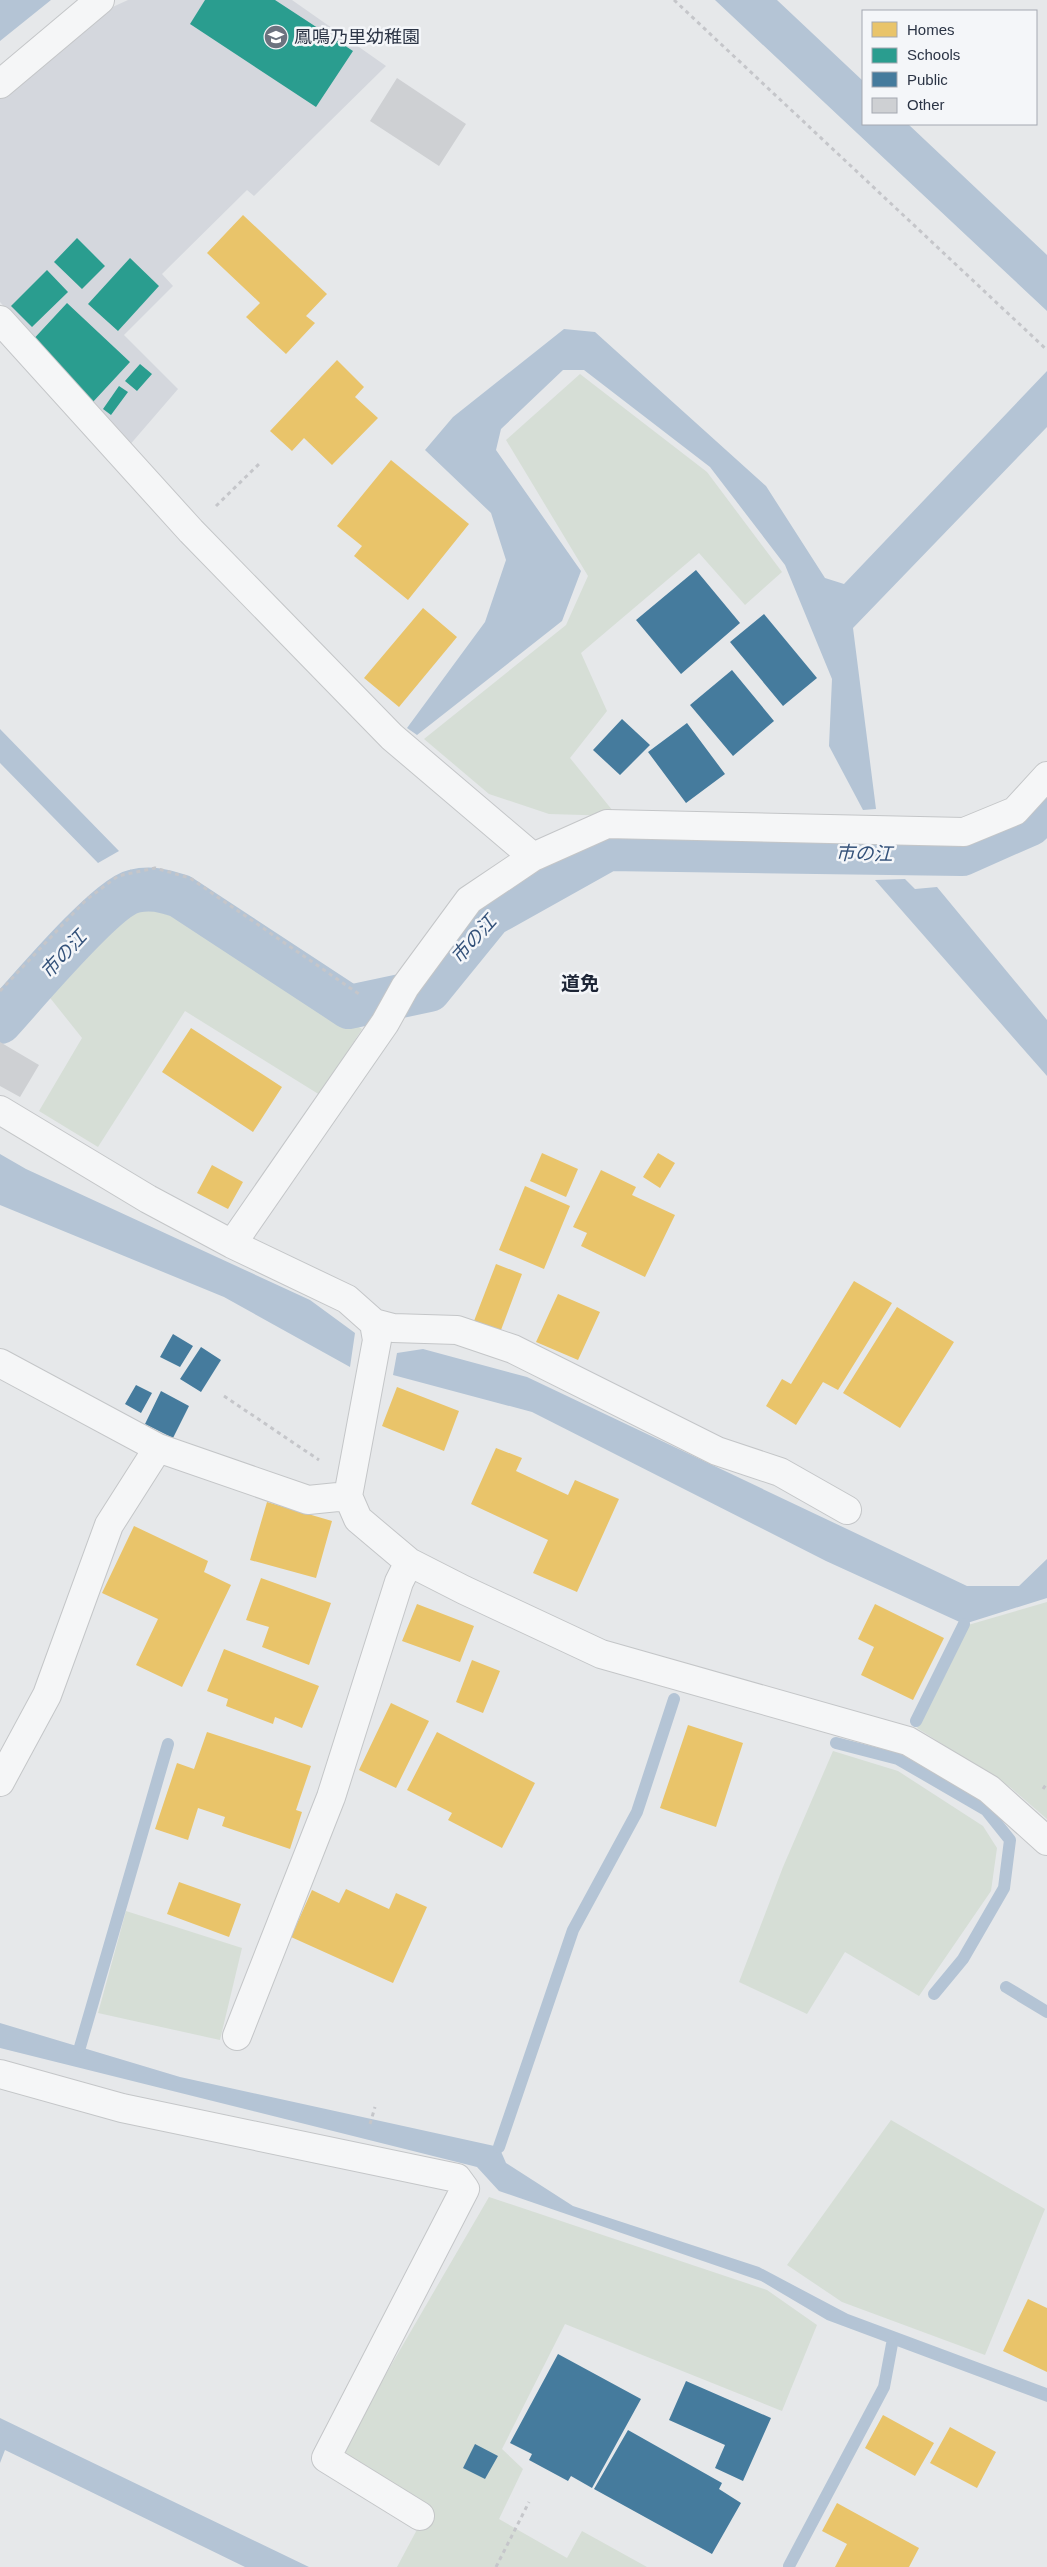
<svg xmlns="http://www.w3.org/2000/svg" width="1047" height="2567" viewBox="0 0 1047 2567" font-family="Arial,'Noto Sans JP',sans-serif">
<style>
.built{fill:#d4d7dd}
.green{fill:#d6ded6}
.water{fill:#b4c4d5}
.homes{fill:#e9c46a}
.schools{fill:#2a9d8f}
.public{fill:#457b9d}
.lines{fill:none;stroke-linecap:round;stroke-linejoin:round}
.stream{stroke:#b4c4d5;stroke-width:12}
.canal{stroke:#b4c4d5;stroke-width:44}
.building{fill:#ced0d3}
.minor-casing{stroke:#c4c6c8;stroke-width:30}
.path{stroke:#c5c6ca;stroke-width:3;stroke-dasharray:4 4;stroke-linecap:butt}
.minor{stroke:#f5f6f7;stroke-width:28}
.labels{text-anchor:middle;stroke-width:5;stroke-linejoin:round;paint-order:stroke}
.poi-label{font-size:18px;fill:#2b3445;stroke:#f4f6f9;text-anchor:start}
.water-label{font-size:19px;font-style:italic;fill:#34527a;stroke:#f4f6f9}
.neighbourhood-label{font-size:19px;font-weight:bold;fill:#1d2536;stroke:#f4f6f9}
</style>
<rect width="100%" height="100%" fill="#e6e8ea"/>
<!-- built -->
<path class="built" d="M128 0H292L386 66 254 196 247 190 162 274 173 286 124 335 178 389 128 447 0 302V98L106 10Z"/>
<!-- green -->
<path class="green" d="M580 374 707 472 782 572 745 605 699 553 581 653 607 711 570 758 617 816 549 814 489 794 424 739 566 625 588 576 506 440Z
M168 902 362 1029 320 1095 185 1011 98 1147 39 1111 82 1038 47 994 132 905Z
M1047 1602V1819L1010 1787 917 1728 968 1625Z
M833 1751 898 1771 983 1826 997 1848 991 1891 919 1996 845 1952 807 2014 739 1982 783 1867Z
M126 1911 242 1948 220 2040 98 2013Z
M891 2120 1045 2209 985 2355 842 2302 787 2265Z
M489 2197 767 2290 817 2325 782 2411 565 2324 502 2449 523 2469 499 2519 567 2558 582 2531 647 2567H397L420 2524 340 2453Z"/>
<!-- water -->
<path class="water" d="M0 0H51L0 41Z
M715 0H777L863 81V124H908L1047 255V311Z
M564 329 595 332 766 486 825 578 844 584 1047 371V427L853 628 876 809 863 810 829 746 832 679 785 565 710 467 584 370H563L501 429 496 450 581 571 562 621 417 735 407 728 485 622 506 560 491 513 425 450 453 417Z
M0 730V729L119 851 98 863 0 763Z
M905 879 915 889 937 887 1047 1020V1076L875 880Z
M0 1154 26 1169 310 1300 355 1333 350 1367 224 1297 0 1205Z
M423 1349 527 1377 967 1586H1019L1047 1559V1598L964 1624 826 1561 532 1412 393 1375 397 1353Z
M0 2023 180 2077 499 2147 506 2163 573 2206 759 2267 848 2314 1047 2388V2402L827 2320 761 2281 499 2191 477 2167 0 2048Z
M0 2418 309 2567H245L5 2450 0 2463Z"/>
<!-- homes -->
<path class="homes" d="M243 215 327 294 306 316 315 323 286 354 246 317 260 303 207 253Z
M337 360 364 387 355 397 378 418 332 465 304 438 292 451 270 431Z
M391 460 469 524 408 600 354 556 362 546 337 526Z
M423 608 457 637 399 707 364 678Z
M191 1028 282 1087 253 1132 162 1072Z
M542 1153 578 1169 566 1197 530 1181Z
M658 1153 675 1163 660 1188 643 1177Z
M212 1165 243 1182 228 1209 197 1193Z
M601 1170 636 1187 632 1195 675 1215 645 1277 581 1246 587 1233 573 1227Z
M525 1186 570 1206 544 1269 499 1250Z
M496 1264 522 1274 501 1330 474 1321Z
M854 1281 892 1303 838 1390 823 1382 796 1425 766 1406 782 1379 791 1384Z
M558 1294 600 1312 578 1360 536 1342Z
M897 1307 954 1342 900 1428 843 1393Z
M397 1387 459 1411 444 1451 382 1426Z
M496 1448 522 1458 516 1471 568 1495 575 1480 619 1499 577 1592 533 1573 548 1540 471 1504Z
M267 1502 332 1521 316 1578 250 1560Z
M134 1526 208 1561 204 1572 231 1585 182 1687 136 1665 158 1619 102 1593Z
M261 1578 331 1603 309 1665 262 1647 269 1627 246 1620Z
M417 1604 474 1626 460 1662 402 1641Z
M875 1604 944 1638 913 1700 861 1675 874 1647 858 1639Z
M224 1649 319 1686 302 1728 275 1717 273 1724 226 1706 228 1699 207 1691Z
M472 1660 500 1671 483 1713 456 1702Z
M391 1703 429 1721 396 1788 359 1770Z
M688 1725 743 1743 716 1827 660 1808Z
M207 1732 311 1766 296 1810 302 1812 290 1849 222 1826 225 1817 198 1808 188 1840 155 1829 177 1763 194 1769Z
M437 1732 535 1783 502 1848 448 1820 452 1813 407 1790Z
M179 1882 241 1904 229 1937 167 1914Z
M346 1889 389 1909 396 1893 427 1907 393 1983 291 1937 312 1890 339 1903Z
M1028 2299 1047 2308V2372L1003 2351Z
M883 2415 934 2443 915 2476 865 2448Z
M950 2427 996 2452 977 2488 930 2463Z
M837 2503 919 2548 909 2567H835L847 2544 822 2531Z"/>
<!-- schools -->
<path class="schools" d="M205 0H275L353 51 316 107 190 24Z
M77 238 105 266 82 289 54 262Z
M130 258 159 286 118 331 88 304Z
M47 270 68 292 32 327 11 306Z
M67 303 130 362 92 403 29 344Z
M140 364 152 374 137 391 125 381Z
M119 386 128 392 111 415 103 409Z"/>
<!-- public -->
<path class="public" d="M696 570 740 623 681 674 636 620Z
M764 614 817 678 783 706 730 642Z
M732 670 774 721 733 756 690 705Z
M622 719 650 745 620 775 593 750Z
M687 723 725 774 686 803 648 752Z
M173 1334 193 1346 180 1367 160 1357Z
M201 1347 221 1360 201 1392 180 1379Z
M136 1385 152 1393 141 1413 125 1404Z
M161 1391 189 1406 173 1438 145 1424Z
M558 2354 641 2399 592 2488 571 2476 568 2481 529 2460 532 2454 510 2443Z
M686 2381 771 2418 743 2481 715 2468 725 2445 669 2420Z
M628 2430 722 2483 719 2489 741 2503 712 2554 594 2489Z
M475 2444 498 2456 485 2479 463 2468Z"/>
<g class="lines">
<!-- stream -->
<path class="stream" d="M916 1721 964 1624
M836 1743 898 1759 986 1810 1010 1840 1004 1888 963 1959 934 1994
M1006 1987 1047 2012
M80 2047 168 1744
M499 2147 573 1930 637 1812 674 1699
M789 2566 884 2387 892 2344"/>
<!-- canal -->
<path class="canal" d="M0 1022C24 996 106 897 135 891 151 887 164 891 180 896L349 1007 429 990 490 915 608 849 962 854 1030 824 1047 805"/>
</g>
<!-- building -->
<path class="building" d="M397 78 466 124 439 166 370 121Z
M0 1042 39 1065 20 1097 0 1086Z"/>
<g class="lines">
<!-- minor casing -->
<g class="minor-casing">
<path id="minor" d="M0 84 100 0
M0 320 191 531 392 737 533 857
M0 1110 148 1199 232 1244 347 1299 374 1323 377 1340 348 1496 358 1519 409 1562 464 1590 601 1654 908 1741 989 1789 1047 1841
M232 1244 385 1023 405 987 469 900 533 857 607 824 964 832 1015 811 1047 776
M374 1323 393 1328 457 1330 513 1349 717 1451 780 1472 847 1510
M0 1363 158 1448
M0 1782 47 1695 109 1525 158 1448 308 1500 348 1496
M237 2036 331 1797 399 1582 409 1562
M0 2074 122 2108 457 2178 465 2189 326 2458 420 2516"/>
</g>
<!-- path -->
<path class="path" d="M674 0 1047 350
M216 506 260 463
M0 991 86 900 118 876 155 868 190 878 359 994
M224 1396 319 1460
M1043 1789 1047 1783
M370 2124 375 2107
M496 2567 529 2502"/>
<!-- minor -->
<use href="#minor" class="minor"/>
</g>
<!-- icons -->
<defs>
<g id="school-disc" transform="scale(1.25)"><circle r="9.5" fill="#6c737f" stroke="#f4f6f9"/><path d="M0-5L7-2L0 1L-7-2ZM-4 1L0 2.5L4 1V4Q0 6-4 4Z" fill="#fff"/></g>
</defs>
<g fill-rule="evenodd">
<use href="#school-disc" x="276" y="37"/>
</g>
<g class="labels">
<!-- poi labels -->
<g class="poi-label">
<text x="294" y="43">鳳鳴乃里幼稚園</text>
</g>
<!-- water labels -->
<g class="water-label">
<text transform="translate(864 853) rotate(1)" y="7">市の江</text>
<text transform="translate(473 939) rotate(-48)" y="7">市の江</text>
<text transform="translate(63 954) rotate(-47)" y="7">市の江</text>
</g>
<!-- neighbourhood labels -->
<g class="neighbourhood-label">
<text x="580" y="990">道免</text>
</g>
</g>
<!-- legend -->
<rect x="862" y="10" width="175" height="115" fill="#f4f6f9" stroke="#a4a8b1"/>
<rect x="872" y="22" width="25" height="15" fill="#e9c46a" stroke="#a4a8b1"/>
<text x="907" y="35" font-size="15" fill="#2b3445">Homes</text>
<rect x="872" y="48" width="25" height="15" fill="#2a9d8f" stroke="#a4a8b1"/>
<text x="907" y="60" font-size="15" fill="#2b3445">Schools</text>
<rect x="872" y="72" width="25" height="15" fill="#457b9d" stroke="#a4a8b1"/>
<text x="907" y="85" font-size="15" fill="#2b3445">Public</text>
<rect x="872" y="98" width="25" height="15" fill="#ced0d3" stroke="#a4a8b1"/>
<text x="907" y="110" font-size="15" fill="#2b3445">Other</text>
</svg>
